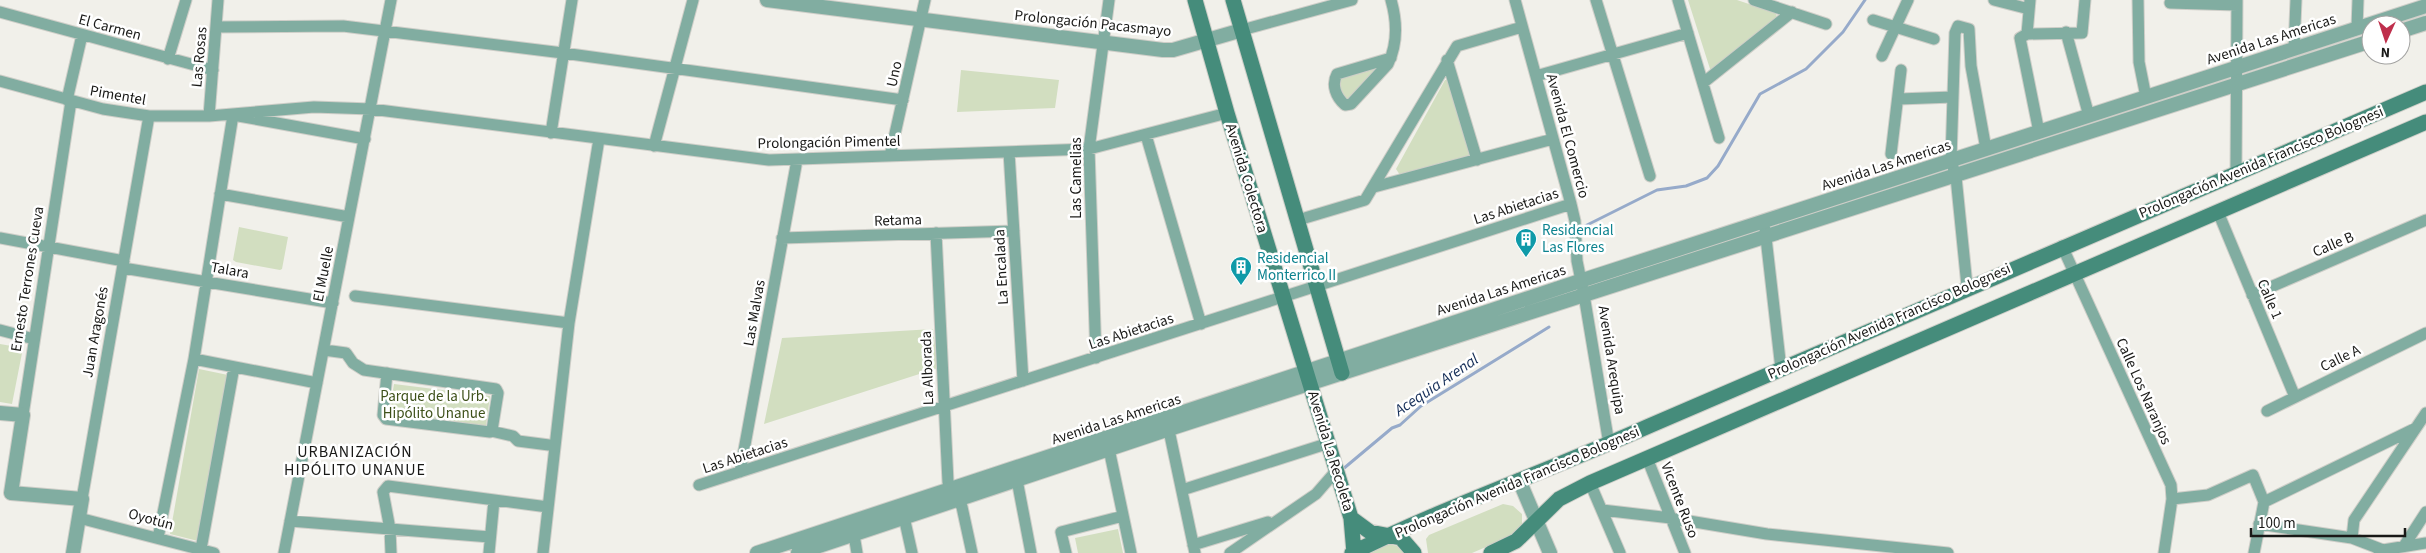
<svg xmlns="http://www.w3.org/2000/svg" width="2426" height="553" viewBox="0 0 2426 553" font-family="'Source Sans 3',sans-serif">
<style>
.green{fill:#d2dec0}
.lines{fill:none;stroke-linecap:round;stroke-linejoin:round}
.stream{stroke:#96aaca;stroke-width:3}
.minor-casing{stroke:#cecec8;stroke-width:13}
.tertiary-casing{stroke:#cecec8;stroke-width:16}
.secondary-casing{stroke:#cecec8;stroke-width:17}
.minor{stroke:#81ada1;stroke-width:11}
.tertiary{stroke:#81ada1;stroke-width:14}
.secondary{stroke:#458c7b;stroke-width:15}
.labels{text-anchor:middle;stroke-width:5;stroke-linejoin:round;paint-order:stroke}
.street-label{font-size:15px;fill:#191917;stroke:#fff}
.culture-label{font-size:15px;fill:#0d838f;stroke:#fff;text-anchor:start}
.park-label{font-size:15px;fill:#3d5019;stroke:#fff}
.water-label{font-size:16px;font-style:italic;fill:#152e58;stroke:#fff}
.neighbourhood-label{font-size:16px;letter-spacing:1px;fill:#191917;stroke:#fff}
</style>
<rect width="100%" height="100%" fill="#f1f0ea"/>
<!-- green -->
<path class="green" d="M1688 0H1737L1776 13 1777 18 1711 72Z
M1379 64 1381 69 1352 99H1347L1340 95 1338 75Z
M961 70 1059 80 1055 108 957 112Z
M1445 80H1448L1471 155 1400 175 1396 169Z
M239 227 288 237 282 269 280 270 236 262 233 260Z
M933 329 938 368 764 424 782 338Z
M0 344 23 348 12 404 0 402Z
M199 369 228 375 198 541 170 534Z
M394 384 490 396 486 426 389 414Z
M1503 504 1513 506 1522 514V528L1516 534 1472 553H1428L1426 539 1429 535Z
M1118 529 1123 553H1078L1075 538Z
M1385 543 1397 546 1405 553H1370L1373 549Z"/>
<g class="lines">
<!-- stream -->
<path class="stream" d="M1581 231V228L1657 190 1686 186 1707 178 1718 166 1760 94 1806 69 1843 32 1865 0
M1343 469 1392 428 1400 425 1421 406 1549 327"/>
<!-- minor casing -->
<g class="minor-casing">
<path id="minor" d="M1515 0 1571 204 1575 221 1577 261 1584 295 1609 444
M1596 0 1650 176
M1678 0 1719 138
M1754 0 1826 24
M1994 0 2029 9
M2138 0 2139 62 2146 97
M2170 3 2237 5
M0 12 213 70
M1873 20 1934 39
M216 27 343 26 563 53 903 100
M2357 28 2358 0
M1242 30 1352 0
M2066 32 2089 116
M2027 34 2030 0
M2294 49 2296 0
M1882 56 1908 0
M1391 58 1337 74C1331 85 1336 97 1345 105L1351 104 1388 64C1398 43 1397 21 1391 0
M168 59 186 0
M1447 60 1477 160
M1536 76 1688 33
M0 81 103 109 149 116H209L314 107 371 109 769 160 1089 149 1227 113
M1703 83 1792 12
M1899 99 1953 97
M67 100 82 35
M209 116 218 0
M2039 132 2020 38 2027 34 2082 33 2085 0
M551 133 572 0
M1146 135 1201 324
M654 146 693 0
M1009 152 1023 381
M1891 154 1901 70
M890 156 925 0
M2236 173 2237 0
M1374 187 1553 139
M220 194 349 217
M2218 212 2295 397
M1298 220 1365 200 1457 46 1522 27
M1765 229 1781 369
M936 233 948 482 962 507 972 553
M0 238 124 261
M782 238 1014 231
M2062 246 2171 485 2172 499 2164 553
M123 268 333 303
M1967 286 1956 177 1951 160 1955 33 1958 26 1969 29 1971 66 1986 149
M2252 295 2426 220
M355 296 569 323
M0 330 34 339
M324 350 346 353 353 363 364 370 496 389 498 393 492 430 490 432 386 419 383 415 387 373
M1096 358 1089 149 1109 0
M194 359 317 383
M2267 411 2426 333
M23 415 71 101
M1167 421 1195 553
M491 431 513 436 518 441 549 445
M1109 449 1131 553
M1647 458 1685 553
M740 472 797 160
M1017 480 1031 553
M1590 483 1620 553
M699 485 1571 204
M1182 490 1329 443
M82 499 149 116
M2172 499 2208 495 2253 475 2264 502 2254 553
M2264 502 2416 428
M1602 510 1671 518 1767 534 1948 553
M904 517 912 553
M79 518 214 553
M290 521 490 537
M2259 524 2352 538 2383 550
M854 535 857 553
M158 538 194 359 233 115 365 139
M2352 538 2354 520 2426 413
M1193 545 1268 522
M2404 546 2426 512
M201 549 234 367
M284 553 391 0
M391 553 390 529 383 492 388 486 548 507
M489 553 494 500
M543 553 569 323 599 139
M1066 553 1061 532 1123 516
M1230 553 1316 494 1336 471
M2379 553 2383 550 2426 543"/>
</g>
<!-- tertiary casing -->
<g class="tertiary-casing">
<path id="tertiary" d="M767 0 1163 50H1173L1242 30
M2401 31 2426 23
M0 413 23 415 11 493 82 499 73 553
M1519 480 1550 553
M757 553 1580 281 2426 6
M798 553 1169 429 2371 41"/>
</g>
<!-- secondary casing -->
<g class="secondary-casing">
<path id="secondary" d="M1195 0 1227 113 1351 518 1354 553
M1233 0 1342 373
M1351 518 1370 532 1401 538 1414 553
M1352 553C1449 505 1551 470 1649 426 1907 313 2166 202 2426 92
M1491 553 1516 541 1559 499 1590 483 2426 122"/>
</g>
<!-- minor -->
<use href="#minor" class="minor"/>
<!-- tertiary -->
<use href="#tertiary" class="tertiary"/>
<!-- secondary -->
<use href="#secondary" class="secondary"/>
</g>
<!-- icons -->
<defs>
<g id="building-pin" transform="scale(1.125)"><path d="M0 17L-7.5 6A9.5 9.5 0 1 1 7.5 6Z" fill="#0f9aa8" stroke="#fff"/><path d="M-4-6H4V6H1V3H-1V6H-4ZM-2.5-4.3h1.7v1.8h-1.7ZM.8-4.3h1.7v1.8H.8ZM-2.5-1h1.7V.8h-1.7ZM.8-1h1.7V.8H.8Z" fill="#fff"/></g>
</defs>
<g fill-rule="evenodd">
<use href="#building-pin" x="1526" y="239"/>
<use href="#building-pin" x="1241" y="267"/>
</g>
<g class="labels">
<!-- street labels -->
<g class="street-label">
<text transform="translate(1093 23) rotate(6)" y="5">Prolongación Pacasmayo</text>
<text transform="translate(110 27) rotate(15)" y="5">El Carmen</text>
<text transform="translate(2271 39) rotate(-18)" y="5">Avenida Las Americas</text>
<text transform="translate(199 57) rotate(-85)" y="5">Las Rosas</text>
<text transform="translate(894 74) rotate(-77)" y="5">Uno</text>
<text transform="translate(118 95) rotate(10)" y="5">Pimentel</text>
<text transform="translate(1568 136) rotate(75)" y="5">Avenida El Comercio</text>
<text transform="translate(829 142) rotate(-1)" y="5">Prolongación Pimentel</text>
<text transform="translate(2261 162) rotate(-23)" y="5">Prolongación Avenida Francisco Bolognesi</text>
<text transform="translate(1886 165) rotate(-18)" y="5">Avenida Las Americas</text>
<text transform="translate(1076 178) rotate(-90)" y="5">Las Camelias</text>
<text transform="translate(1247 178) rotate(73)" y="5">Avenida Colectora</text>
<text transform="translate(1516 206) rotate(-18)" y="5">Las Abietacias</text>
<text transform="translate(898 220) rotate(-2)" y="5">Retama</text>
<text transform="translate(2333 244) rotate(-23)" y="5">Calle B</text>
<text transform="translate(1001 267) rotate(-93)" y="5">La Encalada</text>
<text transform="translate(230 270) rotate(10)" y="5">Talara</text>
<text transform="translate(323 274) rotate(-79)" y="5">El Muelle</text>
<text transform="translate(27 279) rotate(-81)" y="5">Ernesto Terrones Cueva</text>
<text transform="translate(1501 290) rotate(-18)" y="5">Avenida Las Americas</text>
<text transform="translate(2270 299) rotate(67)" y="5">Calle 1</text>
<text transform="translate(754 313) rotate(-80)" y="5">Las Malvas</text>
<text transform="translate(1889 321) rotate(-24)" y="5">Prolongación Avenida Francisco Bolognesi</text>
<text transform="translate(1131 331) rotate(-18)" y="5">Las Abietacias</text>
<text transform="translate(95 332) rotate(-80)" y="5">Juan Aragonés</text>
<text transform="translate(2340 358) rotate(-26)" y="5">Calle A</text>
<text transform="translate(1612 360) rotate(81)" y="5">Avenida Arequipa</text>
<text transform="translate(927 368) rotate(-92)" y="5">La Alborada</text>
<text transform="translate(2144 391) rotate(66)" y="5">Calle Los Naranjos</text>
<text transform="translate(1116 419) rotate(-18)" y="5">Avenida Las Americas</text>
<text transform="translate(1331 451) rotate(73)" y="5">Avenida La Recoleta</text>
<text transform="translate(745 455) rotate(-18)" y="5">Las Abietacias</text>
<text transform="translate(1517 482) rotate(-23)" y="5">Prolongación Avenida Francisco Bolognesi</text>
<text transform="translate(1680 500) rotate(69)" y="5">Vicente Ruso</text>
<text transform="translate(151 519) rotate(15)" y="5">Oyotún</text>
</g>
<!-- culture labels -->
<g class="culture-label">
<text x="1542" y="235">Residencial<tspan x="1542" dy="17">Las Flores</tspan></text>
<text x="1257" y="263">Residencial<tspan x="1257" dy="17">Monterrico II</tspan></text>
</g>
<!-- park labels -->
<g class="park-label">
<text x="434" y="401">Parque de la Urb.<tspan x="434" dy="17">Hipólito Unanue</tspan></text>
</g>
<!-- water labels -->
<g class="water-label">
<text transform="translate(1436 384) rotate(-34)" y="6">Acequia Arenal</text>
</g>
<!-- neighbourhood labels -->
<g class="neighbourhood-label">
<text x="355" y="457">URBANIZACIÓN<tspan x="355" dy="18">HIPÓLITO UNANUE</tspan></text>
</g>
</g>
<!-- north arrow -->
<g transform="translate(2386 40) rotate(183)"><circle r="24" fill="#ffffff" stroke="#a3a3a2"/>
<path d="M0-4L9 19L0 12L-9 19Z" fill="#bf2f4c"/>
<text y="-8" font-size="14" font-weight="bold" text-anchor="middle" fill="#191917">N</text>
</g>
<!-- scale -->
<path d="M2251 528v8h154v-8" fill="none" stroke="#191917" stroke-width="2.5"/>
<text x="2258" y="528" font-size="15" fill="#191917" stroke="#ffffff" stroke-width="4" paint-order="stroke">100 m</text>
</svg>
